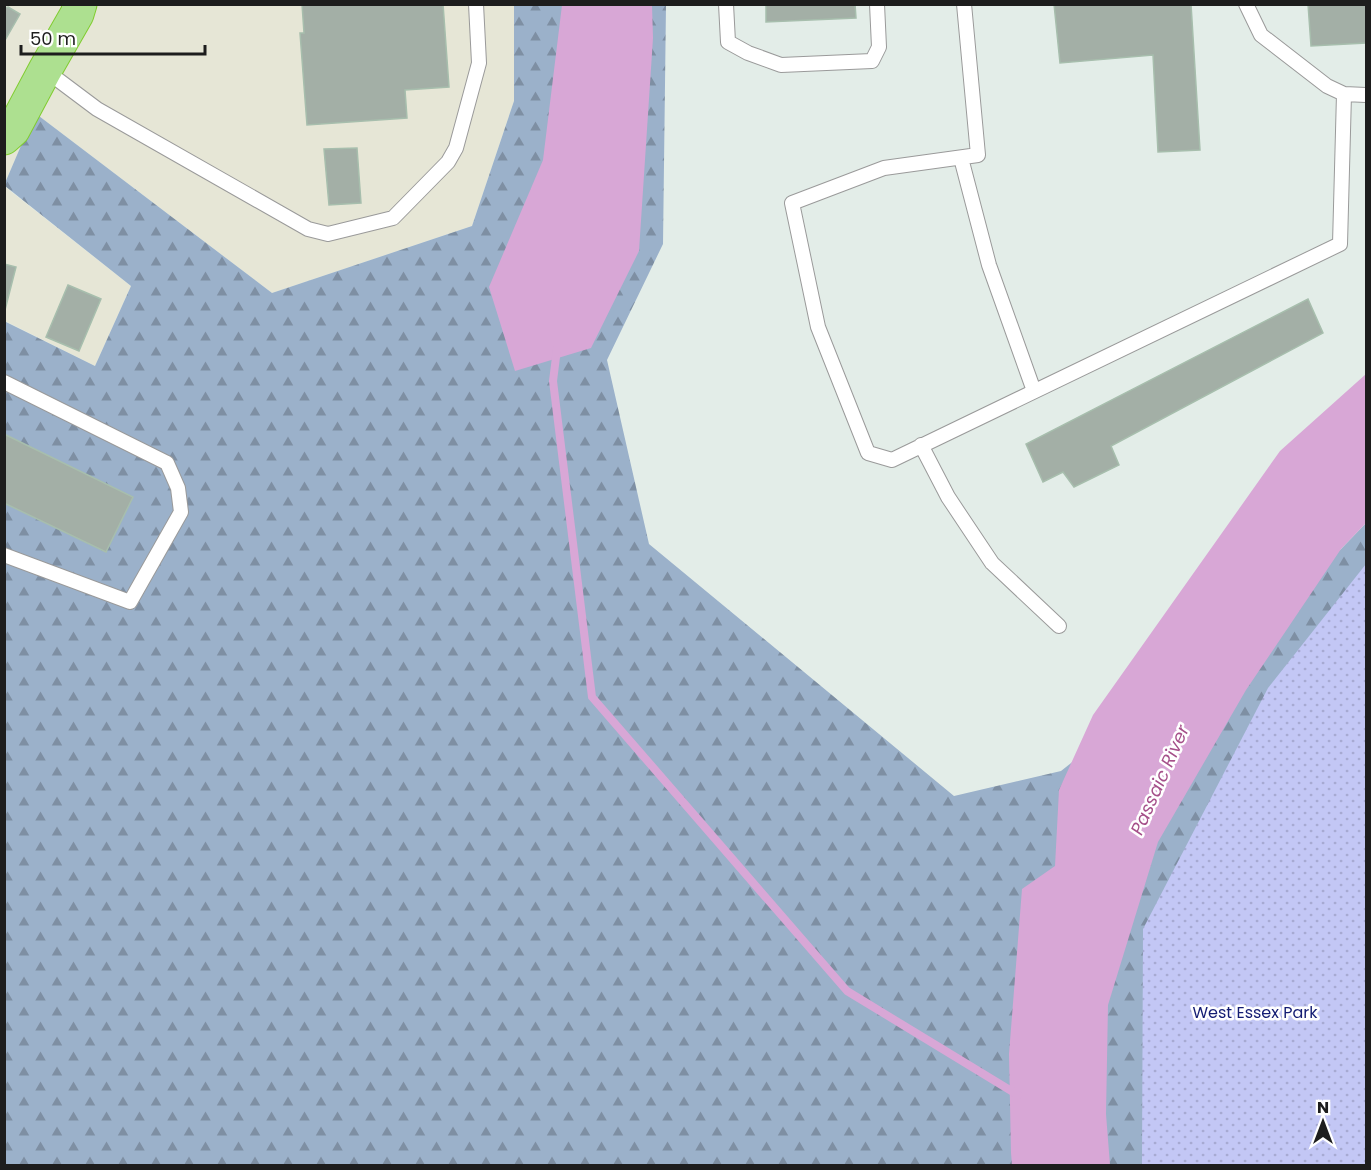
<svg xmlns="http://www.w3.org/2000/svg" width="1371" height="1170" viewBox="0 0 1371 1170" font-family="Poppins,sans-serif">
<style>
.industrial{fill:#e6e6d6}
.forest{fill:url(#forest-firs)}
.park{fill:url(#park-dots)}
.water{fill:#d8a7d6}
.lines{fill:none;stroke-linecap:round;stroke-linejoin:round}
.stream{stroke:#d8a7d6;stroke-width:8}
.building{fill:#a3afa6;stroke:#a7bead;stroke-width:1.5}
.lane-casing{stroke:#9a9a9a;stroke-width:16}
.highway-casing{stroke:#80cc30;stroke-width:35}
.lane{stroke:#fff;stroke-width:14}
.highway{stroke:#ade090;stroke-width:33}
.labels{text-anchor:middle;stroke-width:5;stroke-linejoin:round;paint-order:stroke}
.park-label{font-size:16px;fill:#131c73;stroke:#fff}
.water-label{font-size:18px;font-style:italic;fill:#a5508a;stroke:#fff}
</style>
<defs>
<pattern id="forest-firs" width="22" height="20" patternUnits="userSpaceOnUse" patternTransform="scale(1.5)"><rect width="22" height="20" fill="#9bb1ca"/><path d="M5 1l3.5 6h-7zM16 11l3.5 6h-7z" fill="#7e8fa3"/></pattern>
<pattern id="park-dots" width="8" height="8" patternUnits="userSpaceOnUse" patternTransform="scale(1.5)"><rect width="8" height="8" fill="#c3c7f5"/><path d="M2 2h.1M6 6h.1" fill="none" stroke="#a7aad2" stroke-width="1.8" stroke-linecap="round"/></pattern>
</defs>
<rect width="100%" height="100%" fill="#e3ede8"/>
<!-- industrial -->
<path class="industrial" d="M5 5H514V101L472 226 272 293 35 113 5 183Z
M4 186 131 286 95 366 5 321Z"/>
<!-- forest -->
<path class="forest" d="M514 5H666L663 244 607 360 649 544 954 796 1061 771 1341 549 1366 523V1165H5L4 321 95 366 131 286 5 186V183L35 113 272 293 472 226 514 101Z"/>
<!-- park -->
<path class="park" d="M1366 564V1165H1142L1143 929 1268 688Z"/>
<!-- water -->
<path class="water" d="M562 5H652L653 38 639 251 591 348 515 371 489 287 543 160Z
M1366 374V523L1341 549 1246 690 1158 842 1108 1005 1106 1114 1110 1165H1012L1011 1153 1009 1054 1022 889 1055 866 1059 790 1093 715 1280 451Z"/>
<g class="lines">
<!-- stream -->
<path class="stream" d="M557 349 553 381 592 697 847 991 1018 1095"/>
</g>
<!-- building -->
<path class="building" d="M302 4H443L449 87 405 90 407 118 307 125 300 33H304Z
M766 4H855L856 18 766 22Z
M1054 4H1191L1200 150 1158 152 1153 55 1060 63Z
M1308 4H1366V43L1311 46Z
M8 7 20 14 4 42V8Z
M357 148 361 203 329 205 324 149Z
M4 264 16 267 5 310H4Z
M68 285 101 299 79 351 46 337Z
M1308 299 1323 333 1111 446 1119 465 1074 487 1063 472 1043 482 1026 444Z
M4 434 133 497 106 552 4 503Z"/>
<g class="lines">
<!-- lane casing -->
<g class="lane-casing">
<path id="lane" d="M726 4 728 42 748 53 781 65 872 61 879 47 877 4
M964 4 978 155 884 168 792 203 818 327 868 453 892 460 1340 244 1344 94
M1246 4 1261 35 1327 86 1344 94 1366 95
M45 70 97 109 308 229 328 234 393 218 448 162 456 148 479 63 476 4
M961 158 989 265 1034 391
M4 382 167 463 178 488 181 512 130 602 4 555
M921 445 948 497 992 563 1059 626"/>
</g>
<!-- highway casing -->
<g class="highway-casing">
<path id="highway" d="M4 138 13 130 45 70 77 14 80 4"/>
</g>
<!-- lane -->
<use href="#lane" class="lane"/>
<!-- highway -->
<use href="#highway" class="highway"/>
</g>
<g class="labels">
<!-- park labels -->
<g class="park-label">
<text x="1255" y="1018">West Essex Park</text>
</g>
<!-- water labels -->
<g class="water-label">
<text transform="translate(1160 780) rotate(-66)" y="6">Passaic River</text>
</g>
</g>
<!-- border -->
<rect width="1371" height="1170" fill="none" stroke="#1d1d1d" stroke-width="12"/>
<!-- north arrow -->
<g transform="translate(1323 1122)" stroke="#ffffff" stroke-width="4.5" paint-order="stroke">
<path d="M0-4.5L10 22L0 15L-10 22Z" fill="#1d1d1d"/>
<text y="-9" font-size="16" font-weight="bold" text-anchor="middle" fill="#1d1d1d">N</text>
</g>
<!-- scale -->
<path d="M21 45v9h184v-9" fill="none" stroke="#1d1d1d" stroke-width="3"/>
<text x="30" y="45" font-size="18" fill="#1d1d1d" stroke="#ffffff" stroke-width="4.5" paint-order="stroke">50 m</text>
</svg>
